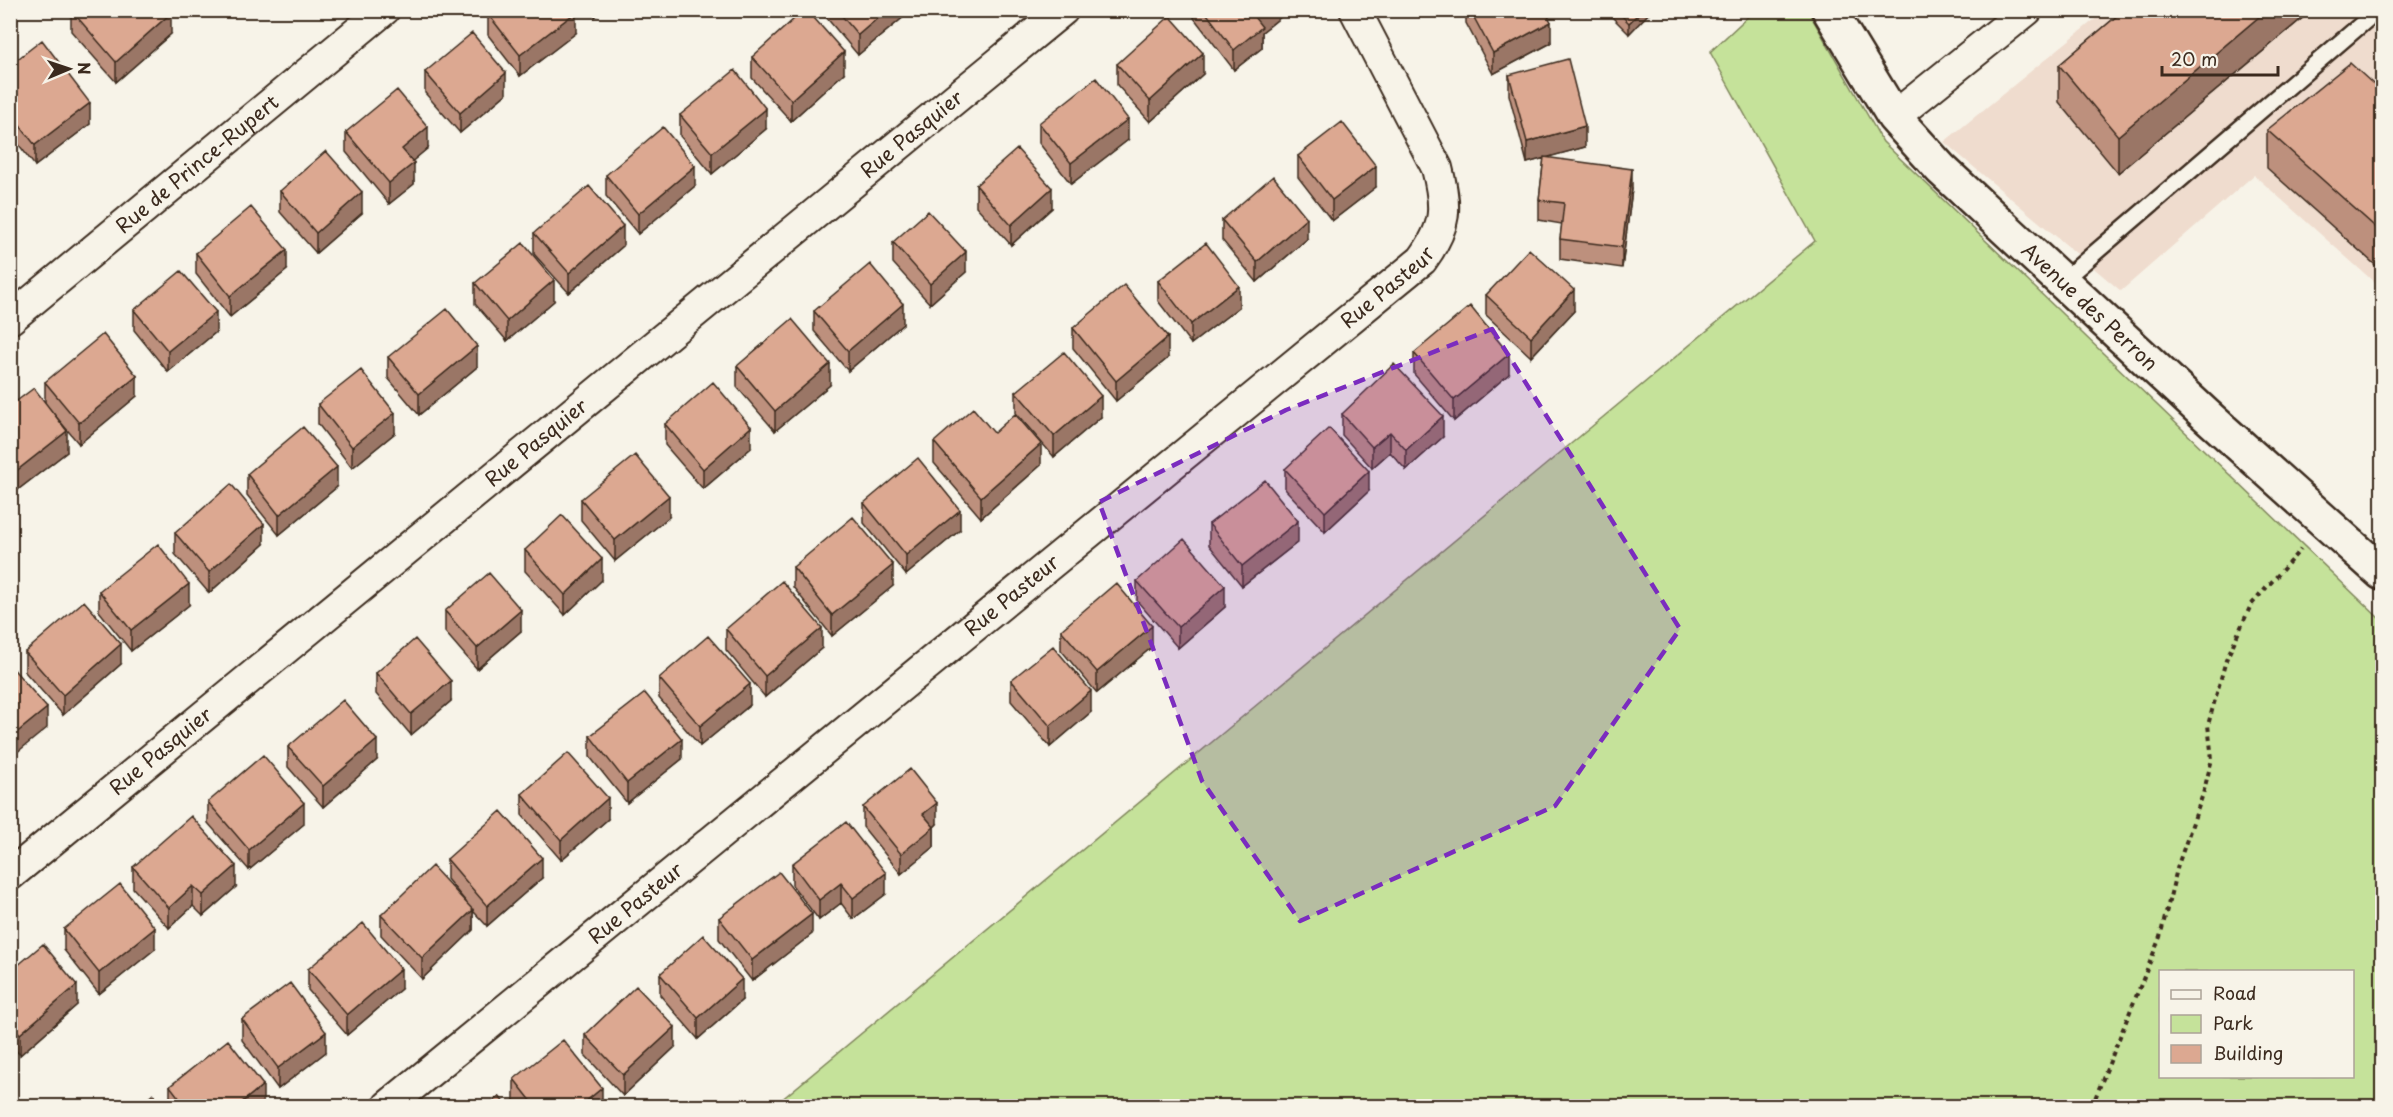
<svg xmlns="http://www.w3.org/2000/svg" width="2393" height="1117" viewBox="0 0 2393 1117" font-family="'Playpen Sans',sans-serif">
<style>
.built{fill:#efdcce}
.green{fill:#c5e29a;stroke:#80865c;stroke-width:1.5;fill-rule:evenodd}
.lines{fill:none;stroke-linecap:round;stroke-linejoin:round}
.lane-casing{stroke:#3b2a1e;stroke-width:20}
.street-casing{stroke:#3b2a1e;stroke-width:34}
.secondary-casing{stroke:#3b2a1e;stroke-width:38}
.path{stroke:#3b2a1e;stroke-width:4;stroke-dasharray:4.5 4.5;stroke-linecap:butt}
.lane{stroke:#f7f3e8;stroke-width:15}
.street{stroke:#f7f3e8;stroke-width:30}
.secondary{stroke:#f7f3e8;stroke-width:33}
.wall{fill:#bd907d;stroke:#3b2a1e;stroke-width:1.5}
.shaded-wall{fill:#9a7666;stroke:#3b2a1e;stroke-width:1.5}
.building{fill:#dca891;stroke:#3b2a1e;stroke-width:1.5}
.marked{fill:#7b2cbf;fill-opacity:0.2;stroke:#7b2cbf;stroke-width:4.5;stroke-dasharray:12 8;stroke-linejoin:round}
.labels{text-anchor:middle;stroke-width:6;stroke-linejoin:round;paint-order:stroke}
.street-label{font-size:20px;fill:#3b2a1e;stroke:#f7f3e8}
</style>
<rect width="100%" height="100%" fill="#f7f3e8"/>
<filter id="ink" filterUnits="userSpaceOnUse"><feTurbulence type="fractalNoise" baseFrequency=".0167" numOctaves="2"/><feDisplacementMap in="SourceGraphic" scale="12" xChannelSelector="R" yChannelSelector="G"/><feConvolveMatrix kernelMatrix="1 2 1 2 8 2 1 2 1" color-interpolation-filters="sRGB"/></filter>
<g filter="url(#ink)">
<!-- built -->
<path class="built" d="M2105 11H2382V289L2254 175 2121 291 1944 142Z"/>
<!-- green -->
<path class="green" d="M1754 11H1808L1883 142 2382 621V1106H774L1815 241 1710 52ZM2160 972H2352V1076H2160Z"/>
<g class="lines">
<!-- lane casing -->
<g class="lane-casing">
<path id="lane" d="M2062 281 2378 10"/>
</g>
<!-- street casing -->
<g class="street-casing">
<g id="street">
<path d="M1894 117 2027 10"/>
<path id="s1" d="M10 319 384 10"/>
<path id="s2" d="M10 875 1063 10"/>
<path id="s3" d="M388 1106 1422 260C1447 226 1447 208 1437 168L1355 10"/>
</g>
</g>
<!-- secondary casing -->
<g class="secondary-casing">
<g id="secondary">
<path id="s4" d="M1829 10 1894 117 1941 169 2206 415 2382 573"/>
</g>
</g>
<!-- path -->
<path class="path" d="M2092 1106 2160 937 2178 865 2203 794 2212 759 2208 725 2226 660 2251 605 2301 549"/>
<!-- lane -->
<use href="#lane" class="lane"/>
<!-- street -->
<use href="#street" class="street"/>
<!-- secondary -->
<use href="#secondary" class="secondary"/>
</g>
<!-- wall -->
<path class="wall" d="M71 10 171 34 116 82 71 31Z
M589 10H602L595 17Z
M825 10H912L858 55 825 16Z
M1194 10H1282V16L1262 32V48L1234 70 1194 18Z
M1466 10H1545L1551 43 1493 74 1466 23Z
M1607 10H1652L1629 34 1607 12Z
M2124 10H2312L2118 173 2059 102V65Z
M488 14 576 33 520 76 488 35Z
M752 57 844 73 791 121 752 78Z
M1117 64 1203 74 1150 122 1117 85Z
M10 65 90 124 35 166 10 133Z
M425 72 506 94 460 133 425 93Z
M1509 75 1585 147 1547 157 1632 189 1622 268 1560 259V239L1562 224 1539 220V200L1544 158 1527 163 1509 95Z
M2382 92V271L2267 168V130Z
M680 115 766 129 712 174 680 136Z
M1039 123 1128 140 1071 184 1039 143Z
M346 132 428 148 412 161 414 184 389 204 346 152Z
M1298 156 1376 187 1332 221 1298 177Z
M606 175 695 186 638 234 606 196Z
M976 185 1052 208 1011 245 976 206Z
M280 191 362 213 316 253 280 212Z
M1222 220 1307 239 1257 282 1222 240Z
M534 233 623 246 569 293 534 254Z
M893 242 966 272 930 304 893 263Z
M196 253 287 270 230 317 196 274Z
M1158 281 1239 307 1191 344 1158 301Z
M475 283 554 301 507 341 475 304Z
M1486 295 1574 311 1531 357 1486 315Z
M134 310 216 332 168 372 134 330Z
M814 311 903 324 848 371 814 331Z
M1073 328 1168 358 1116 401 1073 348Z
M1414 353 1509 374 1454 421 1414 374Z
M388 357 477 367 419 415 388 378Z
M737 366 830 385 775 431 737 387Z
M45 382 137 396 79 444 48 407 67 452 11 495 10 406 45 402Z
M1016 392 1101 417 1054 457 1016 413Z
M318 404 395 433 352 468 318 424Z
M1342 414 1443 437 1406 470 1390 452 1372 468 1342 435Z
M665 424 751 448 703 489 665 445Z
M994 433 1041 465 981 518 934 463V442Z
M1285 469 1369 491 1325 532 1285 489Z
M247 474 337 487 279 535 247 495Z
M581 499 669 517 615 561 581 520Z
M864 503 960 530 906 575 864 523Z
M1209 524 1298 542 1242 586 1209 545Z
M175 533 264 544 209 593 175 554Z
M525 550 602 580 565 615 525 571Z
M793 567 893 586 832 636 793 587Z
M1137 581 1225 607 1178 648 1137 601Z
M99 591 189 605 131 651 99 611Z
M445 611 521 631 477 669 445 632Z
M726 629 822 648 765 697 726 650Z
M1061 630 1152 647 1097 693 1061 650Z
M25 652 121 664 63 715 25 672Z
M376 673 451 701 411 735 376 694Z
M659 678 750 705 700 746 659 698Z
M1011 680 1091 712 1050 747 1011 701Z
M590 736 682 759 627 803 590 757Z
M288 747 377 760 323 807 288 767Z
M522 794 608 819 561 860 522 815Z
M208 802 304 824 249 870 208 823Z
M863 807 937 824 934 827V847L901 874 863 827Z
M447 859 542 878 487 926 473 911V930L422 979 381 935V915L466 902 447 879Z
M792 864 886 894 853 919 841 903 819 920 792 885Z
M133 867 236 887 203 916 193 906 169 928 133 888Z
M719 918 812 934 752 981 719 939Z
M64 929 155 949 99 994 64 950Z
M308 969 401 989 347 1035 308 990Z
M10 972 77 1005 20 1055 10 1044Z
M660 974 742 1000 698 1039 660 995Z
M242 1019 326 1052 278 1089 242 1040Z
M585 1035 675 1047 623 1096 585 1055Z
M514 1079 602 1107H519L514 1100Z
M170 1086 263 1105 262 1107H170Z"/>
<!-- shaded-wall -->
<path class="shaded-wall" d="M595 10H602L595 17Z
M887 10H912L858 55V35Z
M1263 10H1282V16L1262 32V48L1234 70V50L1254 17Z
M1642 10H1652L1629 34V23Z
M2267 10H2312L2118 173V136Z
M576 12V33L520 76V55Z
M171 13V34L116 82V62Z
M1551 22V43L1493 74V53Z
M844 52V73L791 121V100Z
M1203 53V74L1150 122V101Z
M506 73V94L460 133V113Z
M90 103V124L35 166V145Z
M766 109V129L712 174V153Z
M1128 119V140L1071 184V163Z
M1585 126V147L1527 163V142Z
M428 127V148L402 170V149Z
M414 163V184L389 204V183Z
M695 166V186L638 234V214Z
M1376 166V187L1332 221V200Z
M1632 169V189L1622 268V247Z
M1052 188V208L1011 245V225Z
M362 192V213L316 253V233Z
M1307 218V239L1257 282V262Z
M623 226V246L569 293V273Z
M287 250V270L230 317V296Z
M966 252V272L930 304V284Z
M554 280V301L507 341V321Z
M1239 286V307L1191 344V324Z
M1574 290V311L1531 357V337Z
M903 304V324L848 371V351Z
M216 312V332L168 372V351Z
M1168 337V358L1116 401V381Z
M477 346V367L419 415V394Z
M1509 354V374L1454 421V400Z
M830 364V385L775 431V411Z
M137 376V396L79 444V423Z
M1101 396V417L1054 457V436Z
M395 413V433L352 468V447Z
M1443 416V437L1406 470V450Z
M751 427V448L703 489V469Z
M67 431V452L11 495V475Z
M1390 432V452L1372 468V447Z
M1041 444V465L981 518V497Z
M337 467V487L279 535V515Z
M1369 471V491L1325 532V512Z
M669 496V517L615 561V540Z
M960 510V530L906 575V555Z
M1298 521V542L1242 586V566Z
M264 524V544L209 593V572Z
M602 559V580L565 615V595Z
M893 565V586L832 636V615Z
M189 584V605L131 651V630Z
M1225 586V607L1178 648V627Z
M521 610V631L477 669V648Z
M1152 626V647L1097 693V672Z
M822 628V648L765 697V676Z
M121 644V664L63 715V695Z
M451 681V701L411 735V714Z
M750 684V705L700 746V726Z
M1091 691V712L1050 747V726Z
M47 708V728L10 758V738Z
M682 739V759L627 803V783Z
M377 740V760L323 807V786Z
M608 798V819L561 860V840Z
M304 803V824L249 870V850Z
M937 803V824L934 827V847L901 874V854L923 814Z
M542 858V878L487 926V906Z
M236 866V887L203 916V895Z
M886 873V894L853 919V898Z
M841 883V903L819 920V900Z
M193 886V906L169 928V908Z
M473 910V930L422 979V958Z
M812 914V934L752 981V960Z
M155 928V949L99 994V973Z
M401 969V989L347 1035V1015Z
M742 979V1000L698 1039V1018Z
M77 985V1005L20 1055V1034Z
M675 1027V1047L623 1096V1075Z
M326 1032V1052L278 1089V1068Z
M263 1085V1105L262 1107H236Z
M602 1088V1107H579Z"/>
<!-- building -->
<path class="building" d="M71 10H168L171 13 116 62Z
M493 10H575L576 12 520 55 488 14Z
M804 10H807L844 52 791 100 752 57Z
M837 10H887L858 35Z
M1204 10H1263L1254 17 1262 27 1234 50Z
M1470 10H1545L1551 22 1493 53Z
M1616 10H1642L1629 23Z
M2124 10H2267L2118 136 2059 65Z
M1170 16 1203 53 1150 101 1117 64Z
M472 33 506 73 460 113 425 72Z
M42 40 90 103 35 145 10 113V65Z
M1568 59 1585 126 1527 142 1509 75Z
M2350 63 2382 92V233L2267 130Z
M735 70 766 109 712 153 680 115Z
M1096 78 1128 119 1071 163 1039 123Z
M397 90 428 127 402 149 414 163 389 183 346 132Z
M1342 122 1376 166 1332 200 1298 156Z
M663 127 695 166 638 214 606 175Z
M1017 149 1052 188 1011 225 976 185Z
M326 151 362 192 316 233 280 191Z
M1544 157 1632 169 1622 247 1560 239 1564 203 1539 200Z
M1273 176 1307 218 1257 262 1222 220Z
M589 186 623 226 569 273 534 233Z
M251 207 287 250 230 296 196 253Z
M928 211 966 252 930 284 893 242Z
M523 243 554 280 507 321 475 283Z
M1206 243 1239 286 1191 324 1158 281Z
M1529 249 1574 290 1531 337 1486 295Z
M870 264 903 304 848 351 814 311Z
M181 271 216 312 168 351 134 310Z
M1124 285 1168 337 1116 381 1073 328Z
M1470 306 1509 354 1454 400 1414 353Z
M447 309 477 346 419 394 388 357Z
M792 319 830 364 775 411 737 366Z
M103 334 137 376 79 423 45 382Z
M1064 352 1101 396 1054 436 1016 392Z
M1394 364 1443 416 1406 450 1390 432 1372 447 1342 414Z
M361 370 395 413 352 447 318 404Z
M713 382 751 427 703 469 665 424Z
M34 388 67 431 11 475 10 406Z
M973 408 994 433 1015 414 1041 444 981 497 934 442Z
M303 427 337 467 279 515 247 474Z
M1329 428 1369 471 1325 512 1285 469Z
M635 455 669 496 615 540 581 499Z
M918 458 960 510 906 555 864 503Z
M1265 480 1298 521 1242 566 1209 524Z
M231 484 264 524 209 572 175 533Z
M562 515 602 559 565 595 525 550Z
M853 517 893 565 832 615 793 567Z
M1184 539 1225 586 1178 627 1137 581Z
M158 544 189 584 131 630 99 591Z
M489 573 521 610 477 648 445 611Z
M782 581 822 628 765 676 726 629Z
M1116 583 1152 626 1097 672 1061 630Z
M84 601 121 644 63 695 25 652Z
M708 636 750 684 700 726 659 678Z
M415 639 451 681 411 714 376 673Z
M1053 646 1091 691 1050 726 1011 680Z
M10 665 47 708 10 738Z
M645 693 682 739 627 783 590 736Z
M343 700 377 740 323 786 288 747Z
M568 753 608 798 561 840 522 794Z
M263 755 304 803 249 850 208 802Z
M910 769 937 803 923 814 934 827 901 854 863 807Z
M501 811 542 858 487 906 447 859Z
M191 816 236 866 203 895 193 886 169 908 133 867Z
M846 822 886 873 853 898 841 883 819 900 792 864Z
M432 866 473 910 422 958 381 915Z
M779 872 812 914 752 960 719 918Z
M120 884 155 928 99 973 64 929Z
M363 923 401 969 347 1015 308 969Z
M703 935 742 979 698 1018 660 974Z
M43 944 77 985 20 1034 10 1023V972Z
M290 983 326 1032 278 1068 242 1019Z
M636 986 675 1027 623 1075 585 1035Z
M228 1040 263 1085 236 1107H186L170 1086Z
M563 1040 602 1088 579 1107H536L514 1079Z
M153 1094 163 1107H138Z
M499 1096 507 1107H487Z"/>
</g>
<!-- marked area -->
<path class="marked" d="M1492 329 1680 629 1555 806 1300 921 1202 781 1099 502 1286 410Z"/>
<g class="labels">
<!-- street labels -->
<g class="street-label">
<text dy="7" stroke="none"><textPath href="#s2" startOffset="1167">Rue Pasquier</textPath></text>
<text dy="7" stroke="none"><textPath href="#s1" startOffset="243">Rue de Prince-Rupert</textPath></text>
<text dy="7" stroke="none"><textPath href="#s3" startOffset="1292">Rue Pasteur</textPath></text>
<text dy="7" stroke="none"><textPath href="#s4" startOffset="398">Avenue des Perron</textPath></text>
<text dy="7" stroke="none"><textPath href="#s2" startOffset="681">Rue Pasquier</textPath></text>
<text dy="7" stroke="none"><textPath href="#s3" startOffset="806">Rue Pasteur</textPath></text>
<text dy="7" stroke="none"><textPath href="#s2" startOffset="195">Rue Pasquier</textPath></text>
<text dy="7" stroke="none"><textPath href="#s3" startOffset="320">Rue Pasteur</textPath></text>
</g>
</g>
<!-- margin -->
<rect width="2393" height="1117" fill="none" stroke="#f7f3e8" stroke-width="36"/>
<rect x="18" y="18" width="2357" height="1081" fill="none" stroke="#3b2a1e" stroke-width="2" filter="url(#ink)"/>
<!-- legend -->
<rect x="2159" y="970" width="195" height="108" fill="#f7f3e8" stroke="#aca397" stroke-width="1.5"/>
<rect x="2171" y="990" width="30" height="9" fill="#f7f3e8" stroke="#aca397" stroke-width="1.5"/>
<text x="2213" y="1000" font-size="18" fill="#3b2a1e">Road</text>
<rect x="2171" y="1015" width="30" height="18" fill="#c5e29a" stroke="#aca397" stroke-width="1.5"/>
<text x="2213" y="1030" font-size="18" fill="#3b2a1e">Park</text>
<rect x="2171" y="1045" width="30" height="18" fill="#dca891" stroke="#aca397" stroke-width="1.5"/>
<text x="2213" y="1060" font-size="18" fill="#3b2a1e">Building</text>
<!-- north arrow -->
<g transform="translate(69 69) rotate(88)" stroke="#f7f3e8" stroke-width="4.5" paint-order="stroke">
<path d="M0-4.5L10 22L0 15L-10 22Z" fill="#3b2a1e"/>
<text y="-9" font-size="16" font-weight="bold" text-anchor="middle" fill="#3b2a1e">N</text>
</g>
<!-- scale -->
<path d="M2162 66v9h116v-9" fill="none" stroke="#3b2a1e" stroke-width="3"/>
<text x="2171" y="66" font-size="18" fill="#3b2a1e" stroke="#f7f3e8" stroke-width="4.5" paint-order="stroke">20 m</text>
</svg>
